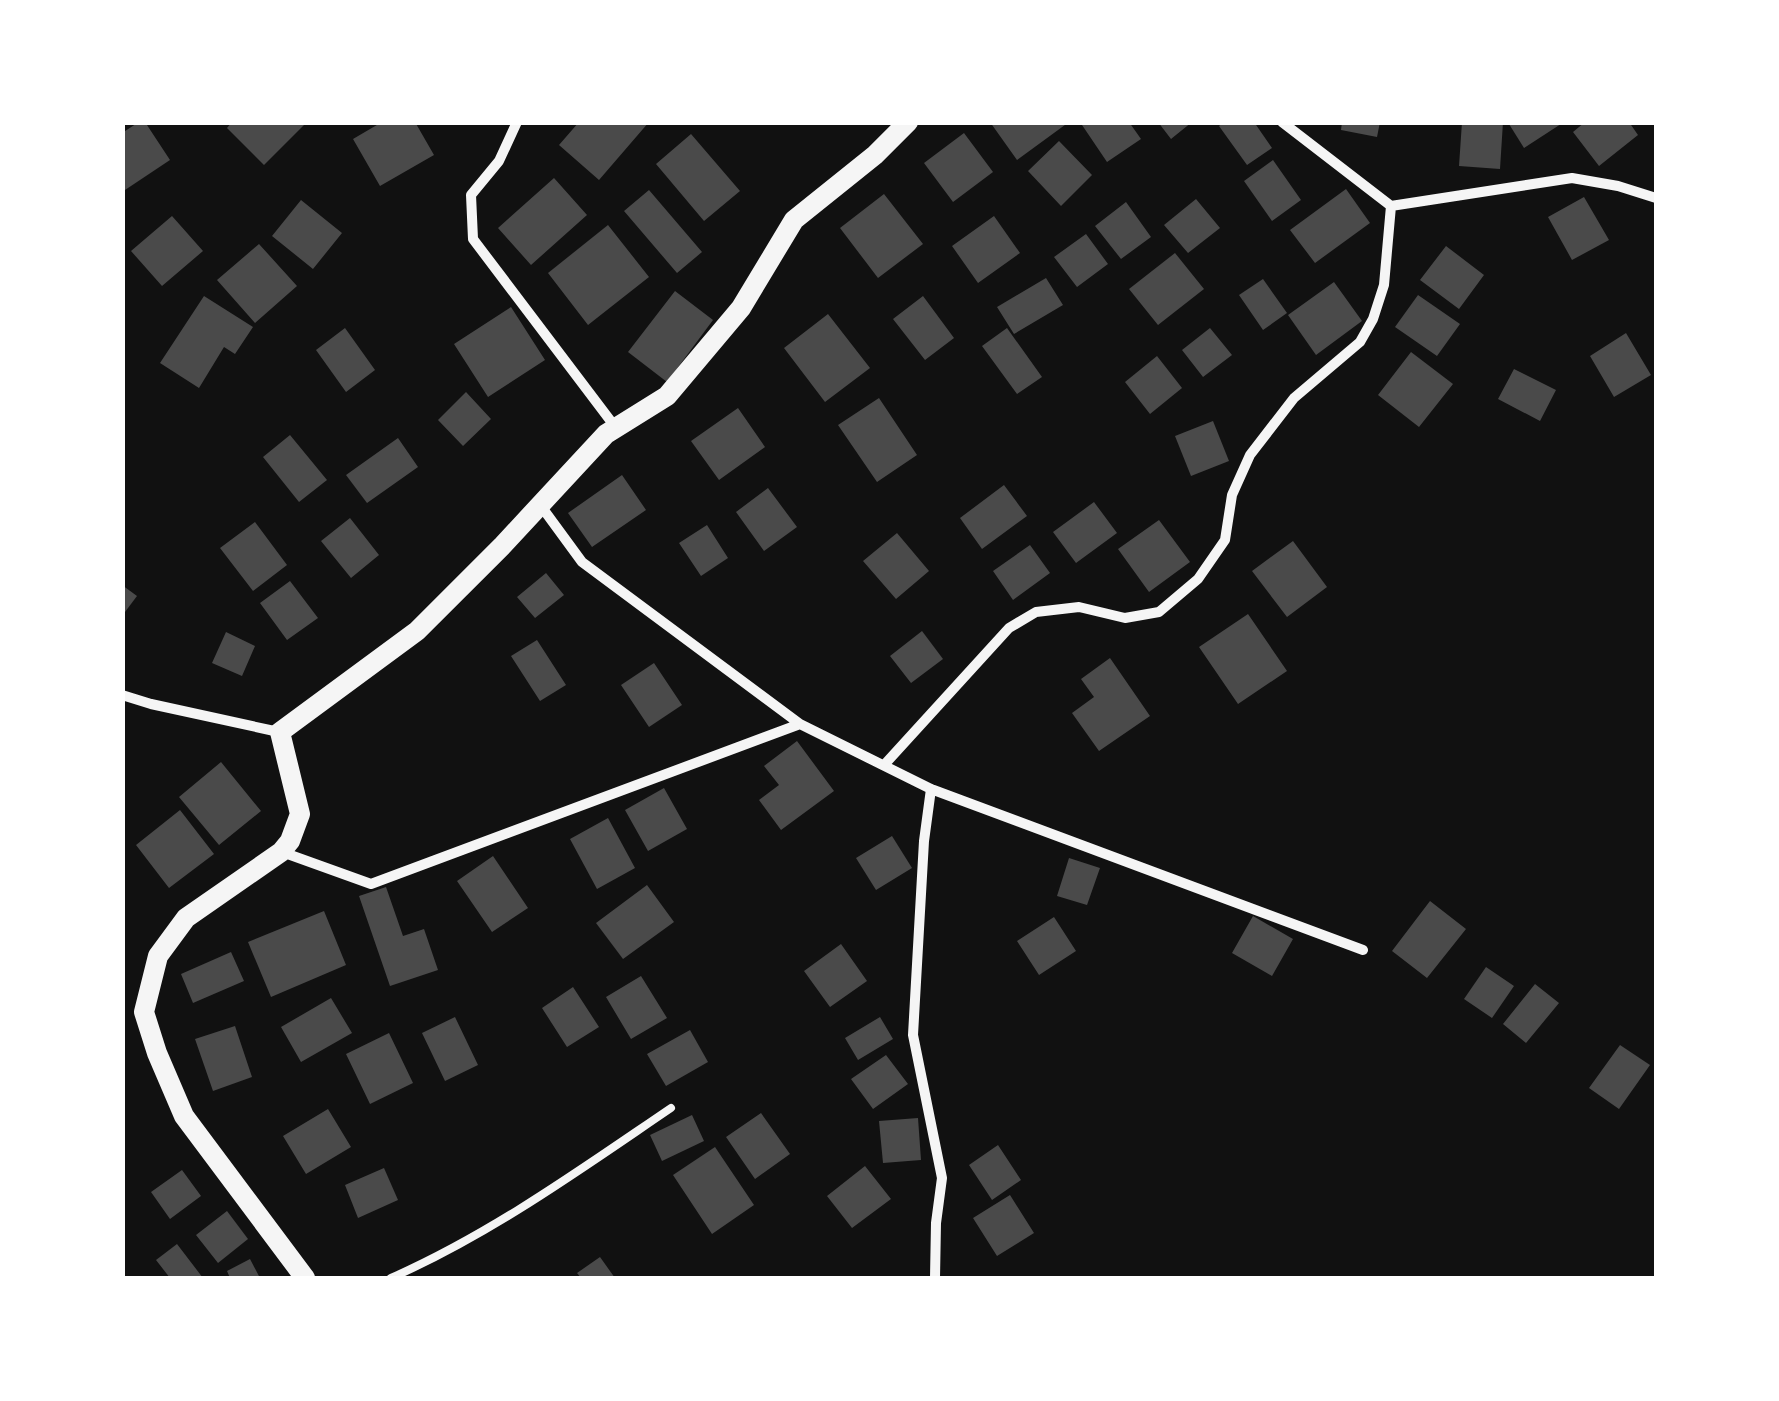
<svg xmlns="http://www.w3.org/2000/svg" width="1779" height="1401" viewBox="0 0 1779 1401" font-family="'Exo 2',sans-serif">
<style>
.building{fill:#4a4a4a}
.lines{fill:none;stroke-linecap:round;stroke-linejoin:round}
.service{stroke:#f5f5f5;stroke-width:8}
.minor{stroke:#f5f5f5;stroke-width:10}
.secondary{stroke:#f5f5f5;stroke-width:20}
</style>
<rect width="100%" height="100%" fill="#111"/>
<!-- building -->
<path class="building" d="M139 122H145L170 160 122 192V133Z
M232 122H307L264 165 227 128Z
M382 122H415L434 155 380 186 353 139Z
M579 122H649L599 180 559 145Z
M990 122H1069L1017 160Z
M1080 122H1129L1141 139 1107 162Z
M1158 122H1192L1171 139Z
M1224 122H1254L1272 148 1247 165 1219 126Z
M1342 122H1380L1377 137 1341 130Z
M1462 122H1503L1500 169 1459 166Z
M1511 122H1564L1524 148 1509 124Z
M1585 122H1629L1638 135 1599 166 1573 132Z
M964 133 993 172 953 202 924 163Z
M691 134 740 191 704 221 656 164Z
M1059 141 1092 175 1061 206 1028 171Z
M1273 160 1301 200 1272 221 1244 181Z
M554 178 587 215 531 265 498 228Z
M1346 189 1370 223 1315 263 1290 230Z
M649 190 702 252 677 273 624 211Z
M884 194 923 244 878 278 840 228Z
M1584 197 1609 240 1572 260 1548 217Z
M1196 199 1220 228 1188 253 1164 225Z
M301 200 342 233 313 269 272 236Z
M1126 202 1151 237 1121 259 1095 226Z
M172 216 203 251 162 286 131 251Z
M994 216 1020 253 978 283 952 246Z
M608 225 649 277 588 325 548 273Z
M1086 234 1108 264 1077 287 1054 257Z
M259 244 297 286 255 323 217 280Z
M1446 246 1484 275 1459 309 1420 280Z
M1175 253 1204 289 1158 325 1129 289Z
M1046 278 1063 305 1014 334 997 307Z
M1263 279 1287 313 1263 330 1239 295Z
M1334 282 1362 321 1316 355 1288 315Z
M675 291 713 320 667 382 628 352Z
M1418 295 1460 324 1437 356 1395 327Z
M204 296 253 327 235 354 224 347 199 388 160 363Z
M923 296 954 338 925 360 893 319Z
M511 307 545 360 488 397 454 344Z
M828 314 870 368 825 402 784 348Z
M345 328 375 370 346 392 316 350Z
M1007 328 1042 377 1017 394 982 346Z
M1210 328 1232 355 1203 377 1182 350Z
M1626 333 1651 375 1614 397 1590 356Z
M1411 352 1453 384 1419 427 1378 395Z
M1157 356 1182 388 1150 414 1125 382Z
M1514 369 1556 390 1540 421 1498 399Z
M466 392 491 419 463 446 438 420Z
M879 398 917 455 877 482 838 425Z
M738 408 765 447 719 480 691 441Z
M1213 421 1229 461 1191 476 1175 436Z
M290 435 327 480 299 502 263 457Z
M398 438 418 467 367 503 346 475Z
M622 475 646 510 592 547 568 513Z
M1004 485 1027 516 982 549 960 518Z
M768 488 797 527 764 551 736 512Z
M1094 502 1117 533 1076 563 1053 532Z
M350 518 379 555 351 578 321 541Z
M1159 520 1190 562 1149 592 1118 549Z
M255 522 287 565 253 591 220 548Z
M707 525 728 558 701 576 679 543Z
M897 533 929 571 896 599 863 561Z
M1293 541 1327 587 1287 617 1252 571Z
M1030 545 1050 573 1013 600 993 571Z
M546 573 564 595 535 618 517 597Z
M290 581 318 618 287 640 260 603Z
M122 585 137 596 122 616Z
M1248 614 1287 671 1238 704 1199 647Z
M922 631 943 659 911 683 890 656Z
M226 632 255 646 242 676 212 663Z
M537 640 566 685 540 701 511 656Z
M1110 658 1150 716 1099 751 1072 713 1094 697 1081 679Z
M654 663 682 705 649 727 621 685Z
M797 741 834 791 781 830 759 800 779 785 764 766Z
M221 762 261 811 219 845 179 797Z
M664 788 687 829 648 851 625 810Z
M180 810 214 854 169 888 136 845Z
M608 818 635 868 597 889 570 839Z
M892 836 912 868 876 890 856 858Z
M493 856 528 908 492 932 457 881Z
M1069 858 1100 868 1087 905 1057 896Z
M647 885 674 922 623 959 596 923Z
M386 887 403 936 424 929 438 970 390 986 359 896Z
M1430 901 1466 929 1427 978 1392 951Z
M324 911 346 965 271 997 248 942Z
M1253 916 1293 939 1272 976 1232 953Z
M1054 917 1076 951 1039 975 1017 941Z
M841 944 867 981 830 1007 804 971Z
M231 952 244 981 193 1003 181 974Z
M1486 967 1514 986 1492 1018 1464 999Z
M641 976 667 1018 631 1039 606 997Z
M1535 984 1559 1003 1526 1043 1503 1024Z
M573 987 599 1027 567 1047 542 1008Z
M331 998 352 1033 301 1062 281 1027Z
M455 1017 478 1065 445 1081 422 1033Z
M880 1017 893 1039 858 1060 845 1038Z
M235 1026 252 1077 213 1091 195 1039Z
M690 1030 708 1062 666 1086 647 1054Z
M389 1033 413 1083 370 1104 346 1054Z
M1620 1045 1650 1065 1619 1109 1589 1088Z
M886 1055 908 1084 873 1109 851 1079Z
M328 1109 351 1147 306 1174 283 1136Z
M761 1113 790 1154 755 1179 726 1137Z
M692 1115 704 1141 662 1161 650 1135Z
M918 1118 921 1160 883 1163 879 1121Z
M998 1145 1021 1180 992 1200 969 1165Z
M715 1147 754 1205 712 1234 673 1175Z
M865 1166 891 1199 852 1228 827 1196Z
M384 1168 398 1200 358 1218 345 1185Z
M182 1170 201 1196 170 1219 151 1192Z
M1010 1195 1034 1233 997 1256 973 1218Z
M227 1211 248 1239 218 1263 196 1235Z
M177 1244 203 1278H170L156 1260Z
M600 1257 615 1278H581L577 1273Z
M250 1259 260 1278H230L227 1271Z"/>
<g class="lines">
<!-- service -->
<path class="service" d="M391 1278C491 1234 581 1169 671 1108"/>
<!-- minor -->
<path class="minor" d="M517 122 499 161 471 195 473 239 616 428
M1282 122 1391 206 1572 178 1618 186 1656 198
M541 506 582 562 800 724 931 789 1363 950
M122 695 151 704 279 732
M884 765 1009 628 1036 612 1079 607 1125 618 1159 612 1198 579 1225 540 1232 495 1250 455 1294 398 1360 342 1373 319 1384 285 1391 206
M931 789 924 841 913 1035 942 1178 936 1223 935 1278
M282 852 371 884 800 724"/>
<!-- secondary -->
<path class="secondary" d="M305 1278 184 1116 157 1053 144 1012 158 956 186 918 281 852 290 841 300 814 280 732 417 631 503 545 606 434 667 396 741 308 794 220 875 155 908 122"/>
</g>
<!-- border -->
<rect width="1779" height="1401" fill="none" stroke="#ffffff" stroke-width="250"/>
</svg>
